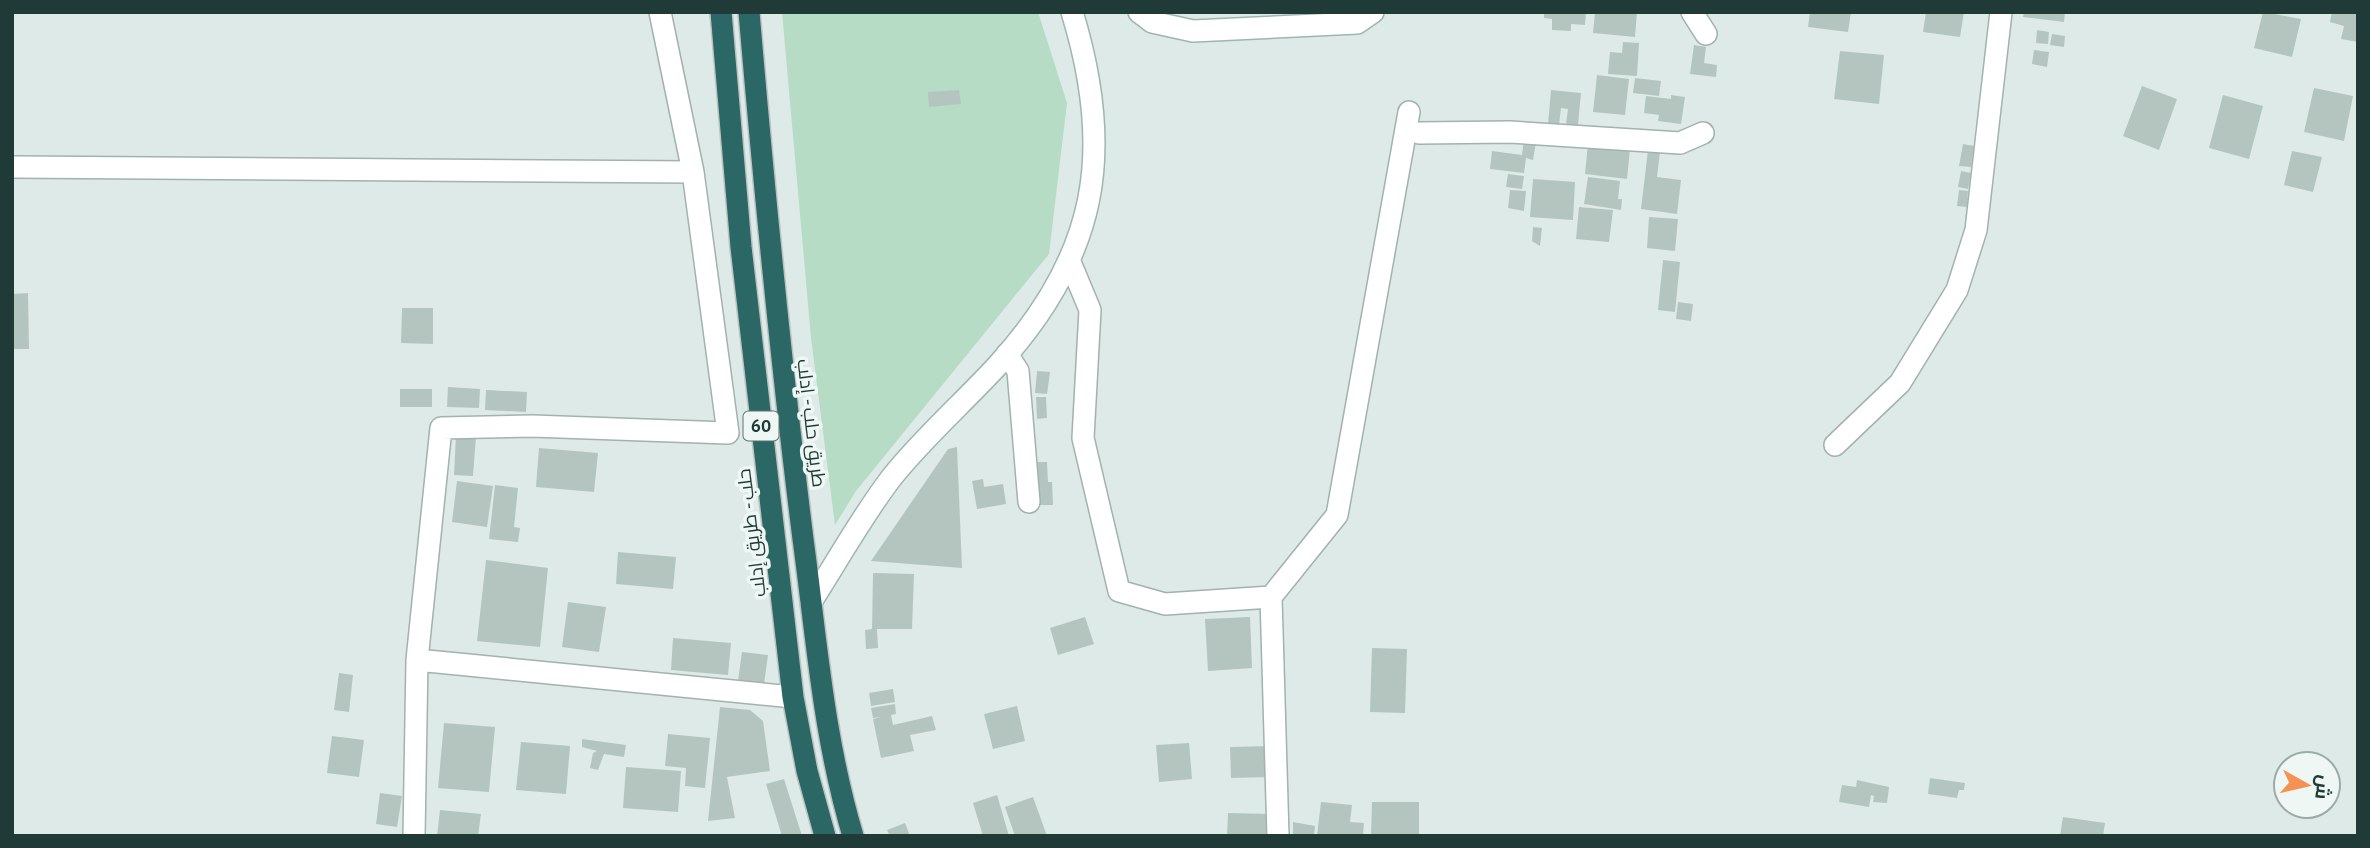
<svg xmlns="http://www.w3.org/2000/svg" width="2370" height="848" viewBox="0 0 2370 848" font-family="'PT Sans',Cairo,sans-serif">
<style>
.green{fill:#b6dcc6}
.building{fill:#b4c5c0}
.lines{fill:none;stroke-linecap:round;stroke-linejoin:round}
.street-casing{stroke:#a1b2af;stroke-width:24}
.secondary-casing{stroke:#9db6b1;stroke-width:24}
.highway-casing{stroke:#bcc4c3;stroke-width:24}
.street{stroke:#fff;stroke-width:21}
.secondary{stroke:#fff;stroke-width:21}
.highway{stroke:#2b6764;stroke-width:21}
.labels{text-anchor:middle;stroke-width:7;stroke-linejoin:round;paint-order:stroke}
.shield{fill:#eff7f4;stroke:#5d7370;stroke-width:2}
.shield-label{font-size:18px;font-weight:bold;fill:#1f3a37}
.street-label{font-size:19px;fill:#1f3a37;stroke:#eff7f4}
</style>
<rect width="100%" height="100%" fill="#deeae7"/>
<!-- green -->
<path class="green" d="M782 12H1038L1067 103 1049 254 856 491 835 525 811 338Z"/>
<!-- building -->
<path class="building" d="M1544 12H1586L1585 25 1571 24V31L1552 30V19L1544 18Z
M1595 12H1637L1635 37 1593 33Z
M1810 12H1851L1848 32 1808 27Z
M1926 12H1964L1960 37 1923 32Z
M2024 12H2065L2064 22 2023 17Z
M2263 12 2301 19 2292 57 2254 48Z
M2332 12H2358V42L2341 39 2344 26 2330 22Z
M2037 30 2049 32 2048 44 2036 43Z
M2052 34 2065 36 2064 47 2050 45Z
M1623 42 1639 43 1637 76 1608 74 1610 52 1622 53Z
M1694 45 1706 47 1704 63 1717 65 1716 77 1690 74Z
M2034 50 2049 52 2047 67 2032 64Z
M1840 51 1884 55 1879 104 1834 99Z
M1597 75 1629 79 1625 115 1593 112Z
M1635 78 1661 81 1659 96 1633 93Z
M2142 86 2177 99 2159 150 2123 136Z
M2314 88 2353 96 2344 141 2304 132Z
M959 90 961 104 929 107 928 92Z
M1551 90 1581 93 1578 125 1566 124 1568 109 1561 108 1559 125 1548 124Z
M1671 95 1685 97 1681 124 1658 121 1659 115 1644 113 1646 96 1671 99Z
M2223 95 2263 106 2249 159 2209 148Z
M1524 140 1536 142 1533 160 1526 158 1524 173 1490 169 1492 151 1522 155Z
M1588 144 1630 149 1627 179 1585 174Z
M1963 144 1974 146 1971 167 1959 166Z
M1648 150 1660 152 1657 177 1681 180 1677 214 1641 209Z
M2292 151 2322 157 2313 192 2284 185Z
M1961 171 1971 173 1968 189 1958 187Z
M1508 174 1524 176 1522 189 1506 187Z
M1588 177 1620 181 1618 199H1622L1621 210 1584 204Z
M1533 179 1575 182 1573 220 1530 217Z
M1510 190 1526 191 1524 211 1508 208Z
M1959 190 1968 191 1967 207 1957 206Z
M1579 207 1613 210 1609 242 1576 239Z
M1649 217 1678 219 1675 251 1647 248Z
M1533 227 1542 228 1540 246 1532 241Z
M1663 260 1680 262 1675 312 1658 310Z
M28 293 29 349H12V294Z
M1678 302 1693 304 1691 321 1676 319Z
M402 308H433V344L401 343Z
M1037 371 1050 372 1047 394 1035 393Z
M448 387 480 389 479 408 447 407Z
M400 389H432V407H400Z
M486 390 527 392 526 412 485 410Z
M1036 397H1046L1047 418 1037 419Z
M456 435 476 436 473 476 454 475Z
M957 447 962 568 871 561 948 449Z
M539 448 598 453 594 492 536 487Z
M1033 462H1047L1048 482H1052L1053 505H1034Z
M983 479 984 487 1003 484 1006 504 977 509 972 481Z
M457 481 493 486 487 527 452 522Z
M495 485 518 488 514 527 520 528 518 542 489 539Z
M618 552 676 557 673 589 616 584Z
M486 560 548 568 540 647 477 641Z
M873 573 914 574 912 629H877L878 648 866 649 865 630 872 629Z
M568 602 606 607 599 652 562 647Z
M1085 617 1094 644 1058 655 1050 628Z
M1250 617 1252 668 1208 671 1205 619Z
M673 638 731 643 728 675 671 670Z
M1372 648 1407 649 1405 713 1370 712Z
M742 652 768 655 764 684 738 681Z
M339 673 353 675 349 712 334 710Z
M893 689 895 702 871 706 869 693Z
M895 704 896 714 891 715 893 725 932 716 936 730 910 735 914 751 881 758 873 719 881 717 873 718 871 708Z
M1017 706 1025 741 993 749 984 714Z
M720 707 750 710 763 721 770 771 727 777 735 818 708 821Z
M444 723 495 727 489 792 438 788Z
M668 734 710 738 705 788 685 786 686 768 665 766Z
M332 736 364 740 359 777 327 773Z
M582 739 626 745 624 757 604 754 598 770 590 768 593 753 597 751 582 747Z
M521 742 570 746 566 794 516 790Z
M1189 743 1192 779 1159 782 1156 745Z
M1272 746 1273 777 1231 778 1230 747Z
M626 767 681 771 678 812 623 808Z
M1930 778 1965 783 1964 790H1959L1957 798 1928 794Z
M784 779 802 836H782L766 784Z
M1857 780 1889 787 1887 803 1873 802 1874 796 1871 795 1869 807 1839 802 1842 785 1856 787Z
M380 793 402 796 397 827 376 824Z
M997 795 1009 836H983L973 803Z
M1033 797 1047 836H1015L1005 807Z
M1321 802 1352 805 1350 822 1364 823 1363 836H1317Z
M1372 802H1419V836H1371Z
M440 810 481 814 478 836H437Z
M1228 813 1272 814V836H1227Z
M2063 817 2105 823 2103 836H2060Z
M1293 822 1315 826 1314 836H1293Z
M905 823 910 836H890L887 830Z"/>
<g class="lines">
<!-- street casing -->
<g class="street-casing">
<path id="street" d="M1692 12 1706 34
M1419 133 1510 132 1680 143 1703 133
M12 167 693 172
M1070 262 1090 310 1083 438 1119 591 1165 604 1271 597 1337 515 1409 112
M1007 354 1018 371 1029 502
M1835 445 1900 383 1957 290 1976 230 2001 12
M1271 597 1278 836
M417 660 441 428 532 426 728 433 693 172 660 12
M414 836 417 660 793 697"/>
</g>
<!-- secondary casing -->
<g class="secondary-casing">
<path id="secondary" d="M1139 12 1152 22 1193 31 1357 23 1373 12
M811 602C838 560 862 516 892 477 924 437 963 403 998 365 1098 255 1115 152 1072 12"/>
</g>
<!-- highway casing -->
<g class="highway-casing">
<path id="highway" d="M721 12 741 247 793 697 807 771 825 836
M749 12C764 188 781 364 803 539 817 642 823 735 853 836"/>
</g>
<!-- street -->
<use href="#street" class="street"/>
<!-- secondary -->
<use href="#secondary" class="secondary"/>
<!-- highway -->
<use href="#highway" class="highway"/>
</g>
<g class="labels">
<!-- shield labels -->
<rect class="shield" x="743.5" y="411.5" width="35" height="29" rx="5"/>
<g class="shield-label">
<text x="761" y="432">60</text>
</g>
<!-- street labels -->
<g class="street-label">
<text transform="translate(812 423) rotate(83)" y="7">طريق حلب - إدلب</text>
<text transform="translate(751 533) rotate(-97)" y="7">حلب - طريق إدلب</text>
</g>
</g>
<!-- border -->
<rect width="2370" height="848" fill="none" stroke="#1f3a37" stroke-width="28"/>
<!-- north arrow -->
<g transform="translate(2307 785) rotate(98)"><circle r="33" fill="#eff7f4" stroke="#9caba8" stroke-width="2"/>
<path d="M0-5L12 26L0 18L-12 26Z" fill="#f59251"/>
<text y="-10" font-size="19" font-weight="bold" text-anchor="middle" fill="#1f3a37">ش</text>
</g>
</svg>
